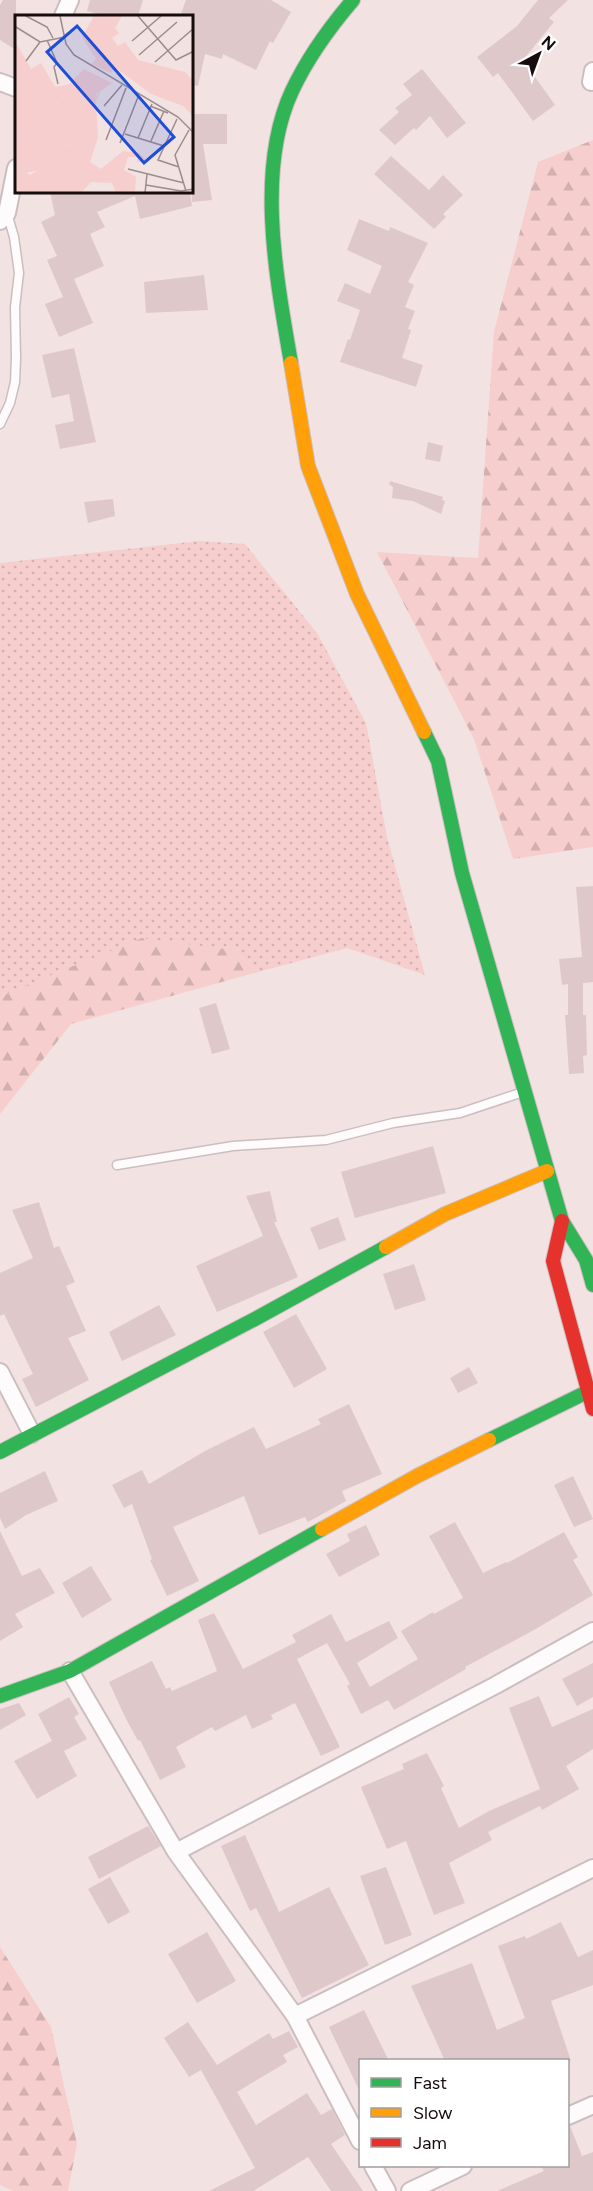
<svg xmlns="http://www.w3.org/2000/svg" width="593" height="2191" viewBox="0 0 593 2191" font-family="Figtree,sans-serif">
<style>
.green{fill:url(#green-dots)}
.forest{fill:url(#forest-firs)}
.building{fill:#dfc8c9}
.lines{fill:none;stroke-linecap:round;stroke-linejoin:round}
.lane-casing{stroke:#ccbebf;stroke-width:11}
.street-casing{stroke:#ccbebf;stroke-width:20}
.fast-casing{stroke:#ccbebf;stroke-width:16}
.slow-casing{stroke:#ccbebf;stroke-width:16}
.jam-casing{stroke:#ccbebf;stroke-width:16}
.lane{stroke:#fdfbfb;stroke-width:8}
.street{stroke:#fdfbfb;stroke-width:16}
.fast{stroke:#30b455;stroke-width:14}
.slow{stroke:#ff9f0a;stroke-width:14}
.jam{stroke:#e5322d;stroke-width:14}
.inset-road{fill:none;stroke:#9b8c8d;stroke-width:1.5}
.view{fill:#1d4ed8;fill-opacity:0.15;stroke:#1d4ed8;stroke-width:3}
.inset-edge{fill:none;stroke:#170c0d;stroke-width:3}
</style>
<defs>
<pattern id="green-dots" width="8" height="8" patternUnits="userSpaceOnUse" patternTransform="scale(1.5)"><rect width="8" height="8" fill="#f7cece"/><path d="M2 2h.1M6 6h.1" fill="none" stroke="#d3b0b0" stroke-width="1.8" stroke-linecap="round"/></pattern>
<pattern id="forest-firs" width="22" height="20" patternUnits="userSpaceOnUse" patternTransform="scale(1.5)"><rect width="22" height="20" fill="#f7cece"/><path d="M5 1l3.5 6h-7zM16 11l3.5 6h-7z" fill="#d3b0b0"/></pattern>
</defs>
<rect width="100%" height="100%" fill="#f3e2e2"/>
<!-- green -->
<path class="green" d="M199 541 245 544 317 633 366 723 387 837 425 975 347 948 258 972 232 950 12 991 0 998V563Z"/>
<!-- forest -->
<path class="forest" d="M593 140V847L513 859 474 739 377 552 478 558 494 332 538 162Z
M142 938 232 950 258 972 71 1024 0 1114V998L12 991Z
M0 1947 51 2027 77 2144 68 2191H13L0 2185Z"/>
<!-- building -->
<path class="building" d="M3 0H16V50L0 40V5Z
M90 0H143L138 16H105L87 11Z
M186 0H271L291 12 273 43 270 41 256 70 223 54 222 59 205 54 198 86 192 85V16H180Z
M538 0H568L549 18 554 22 523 60 555 105 533 121 498 73 493 77 477 57 517 26Z
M422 69 466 123 447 138 430 116 416 130 414 128 395 145 379 130 399 112 395 108 412 95 403 84Z
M192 114H227V144H203L212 200 192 202Z
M391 156 429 190 443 175 463 195 443 214 446 217 434 229 374 174Z
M50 192H190L192 206 140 219 135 196 97 212 105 227 90 234 104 266 74 279 93 323 59 337 45 304 63 297 47 260 57 256 41 222 55 215Z
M359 219 389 231 390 227 428 243 408 282 414 285 405 307 415 311 408 329 411 330 402 358 423 365 416 387 340 362 348 339 350 340 360 310 337 301 345 283 370 294 382 266 347 250Z
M204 275 208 310 146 313 144 282Z
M74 348 96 442 60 449 55 425 74 421 69 394 52 398 42 355Z
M428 442 443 446 440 462 425 459Z
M390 481 443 497 442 500 445 501 441 514 413 501 392 498 393 487 389 484Z
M113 499 115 516 88 523 84 502Z
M593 886V982L583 983V1015H586L587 1055 583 1056 584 1073 569 1074 565 1015H568V984L562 985 559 959 582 957 576 887Z
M216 1003 230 1049 212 1054 199 1008Z
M433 1146 446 1193 355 1218 341 1172Z
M270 1191 277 1222H274L298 1277 217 1312 196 1266 263 1236 246 1196Z
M39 1202 54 1248 59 1246 75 1282 66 1286 86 1331 68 1338 89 1380 36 1407 22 1379 33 1374 4 1314 0 1316V1273L33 1258 12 1210Z
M338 1217 346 1240 319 1250 310 1228Z
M414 1264 426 1300 395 1310 383 1274Z
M159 1305 176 1335 122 1361 109 1332Z
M296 1314 327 1369 294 1388 263 1332Z
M469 1367 478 1383 458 1393 450 1378Z
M349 1404 382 1474 342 1491 346 1501 308 1522 305 1517 259 1535 244 1496 173 1527 199 1581 167 1596 150 1560 152 1559 132 1504 124 1508 112 1485 142 1470 149 1484 205 1451 254 1427 266 1449 321 1424 318 1419Z
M45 1471 58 1501 26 1515 5 1529 0 1518V1493Z
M573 1476 593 1519 574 1527 554 1485Z
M455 1522 483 1573 506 1562 507 1563 564 1532 578 1557 573 1560 593 1595 534 1630 465 1667 466 1669 394 1710 388 1700 361 1714 347 1686 350 1684 327 1643 297 1659 340 1747 321 1756 295 1703 271 1715 273 1719 252 1729 246 1715 215 1731 212 1727 176 1747 186 1767 160 1780 140 1740 138 1741 125 1717 109 1682 152 1661 166 1689 170 1687 172 1691 217 1671 198 1620 214 1613 243 1669 296 1642 292 1635 331 1614 346 1642 389 1621 398 1638 357 1663 370 1687 418 1659 401 1631 433 1612 434 1614 463 1598 429 1536Z
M366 1525 380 1555 339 1577 326 1554 350 1541 347 1534Z
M0 1531 22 1576 40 1568 55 1593 15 1614 23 1627 0 1641Z
M91 1566 112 1600 82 1618 62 1583Z
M593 1663V1697L577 1706 562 1679Z
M539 1696 552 1727 593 1709V1749L566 1766 579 1789 542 1810 540 1806 488 1832 492 1840 449 1863 465 1903 434 1915 406 1841 387 1849 361 1787 404 1769 402 1764 427 1753 444 1786 441 1788 459 1828 489 1811 540 1789 509 1708Z
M69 1697 79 1714 74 1717 87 1739 64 1751 77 1776 37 1799 14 1761 52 1741 38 1714Z
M19 1703 26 1715 0 1730V1709Z
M148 1826 161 1846 99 1879 88 1857Z
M245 1835 279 1912 329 1887 369 1965 302 1998 256 1908 250 1911 221 1846Z
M386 1867 412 1935 385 1945 360 1876Z
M110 1877 130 1912 108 1924 88 1889Z
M561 1922 578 1957 593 1950V1985L551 2001 571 2061H445L411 1986 472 1963 497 2030 525 2018 498 1946 525 1936 526 1939Z
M207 1932 236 1981 197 2003 168 1954Z
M364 2010 389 2061H360V2092L329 2027Z
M188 2022 217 2065 269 2033 273 2039 289 2031 298 2047 283 2055 287 2062 237 2092 256 2125 307 2093 321 2115 332 2109 345 2135 331 2144 363 2191H331L308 2157 253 2191H209L255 2168 201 2070 189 2077 164 2038Z
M567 2126H570L582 2156 593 2152V2191H497L544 2171 541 2166H567Z"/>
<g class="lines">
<!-- lane casing -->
<g class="lane-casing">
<path id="lane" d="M0 424 10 403 15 382 16 358 15 307 19 273 14 237 7 213
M117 1165 233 1146 326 1140 393 1123 460 1113 523 1092"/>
</g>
<!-- street casing -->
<g class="street-casing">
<path id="street" d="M63 16 70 0
M0 82 16 88
M591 82 593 71
M0 221 7 213 16 168
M0 1372 32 1434
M70 1671 176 1852 295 2016 360 2141
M176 1852 496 1685 593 1631
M295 2016 593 1868
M568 2116 593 2105
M373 2166 387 2191
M410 2191 463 2166"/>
</g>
<!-- fast casing -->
<g class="fast-casing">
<path id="fast" d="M291 363C277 281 255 170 292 91 308 57 329 28 353 0
M424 732 438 761 462 873 562 1221 586 1260 593 1285
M489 1440 587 1392
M0 1452 255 1319 386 1247
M0 1696 70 1671 322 1529"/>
</g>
<!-- slow casing -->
<g class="slow-casing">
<path id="slow" d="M291 363 308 466 357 594 424 732
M386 1247 445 1214 547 1171
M322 1529 417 1476 489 1440"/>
</g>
<!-- jam casing -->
<g class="jam-casing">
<path id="jam" d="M562 1221 553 1261 593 1409"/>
</g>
<!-- lane -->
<use href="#lane" class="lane"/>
<!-- street -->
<use href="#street" class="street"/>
<!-- fast -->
<use href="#fast" class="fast"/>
<!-- slow -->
<use href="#slow" class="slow"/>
<!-- jam -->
<use href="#jam" class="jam"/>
</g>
<!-- overview -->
<g transform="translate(15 15)">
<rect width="178" height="178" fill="#f3e2e2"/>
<path d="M69 54 97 68 81 79 65 126 59 131 41 128 32 133 22 156 8 158 0 150V131L49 81 40 72 54 69Z" fill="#f7cece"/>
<path d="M79 1H107L100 13 104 18 97 23 103 31 110 27 123 45 170 57 178 65V101L168 91 136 79 101 53 96 58 76 49 81 44 67 22ZM0 26 16 54 26 48 40 72 48 74 49 81 0 131ZM86 75 81 86 83 122 75 147 86 154 108 136 124 138 133 147H122V142H113L109 155 121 162 120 178H101L97 168 76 167 66 178H0V150L15 160 22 156 32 133 41 128 59 131 65 126 76 87Z" fill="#f7cece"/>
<path class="inset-road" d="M11 1 32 12 38 23M45 1 51 29 59 40 163 102 179 118M123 1 161 45 179 36M1 12 25 27 50 22M32 25 42 48 39 52 43 69M117 26 146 1M124 40 162 7M11 46 25 27M140 47 179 13M89 91 107 70M135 91 153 98M162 104 143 145 164 152M110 119 149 131M123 123 137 89M91 125 111 73M136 126 149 96M105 128 123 82M113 154 169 168M131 170 166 176 179 174M171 176 160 140 174 115M130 178 132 159"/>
<path class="view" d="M62 11 159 122 129 148 32 37Z"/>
<rect width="178" height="178" class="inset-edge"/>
</g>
<!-- legend -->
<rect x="359" y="2059" width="210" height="108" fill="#ffffff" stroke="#a29e9e" stroke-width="1.5"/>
<rect x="371" y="2078" width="30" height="9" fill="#30b455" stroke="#a29e9e" stroke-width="1.5"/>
<text x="413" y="2089" font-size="18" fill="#170c0d">Fast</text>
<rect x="371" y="2108" width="30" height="9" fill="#ff9f0a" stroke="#a29e9e" stroke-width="1.5"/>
<text x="413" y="2119" font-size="18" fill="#170c0d">Slow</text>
<rect x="371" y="2138" width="30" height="9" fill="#e5322d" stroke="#a29e9e" stroke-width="1.5"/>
<text x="413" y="2149" font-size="18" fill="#170c0d">Jam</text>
<!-- north arrow -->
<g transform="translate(539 54) rotate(41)" stroke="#ffffff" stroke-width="4.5" paint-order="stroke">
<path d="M0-4.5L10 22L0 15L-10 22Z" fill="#170c0d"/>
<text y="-9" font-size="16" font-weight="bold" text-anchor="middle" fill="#170c0d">N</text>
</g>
</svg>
